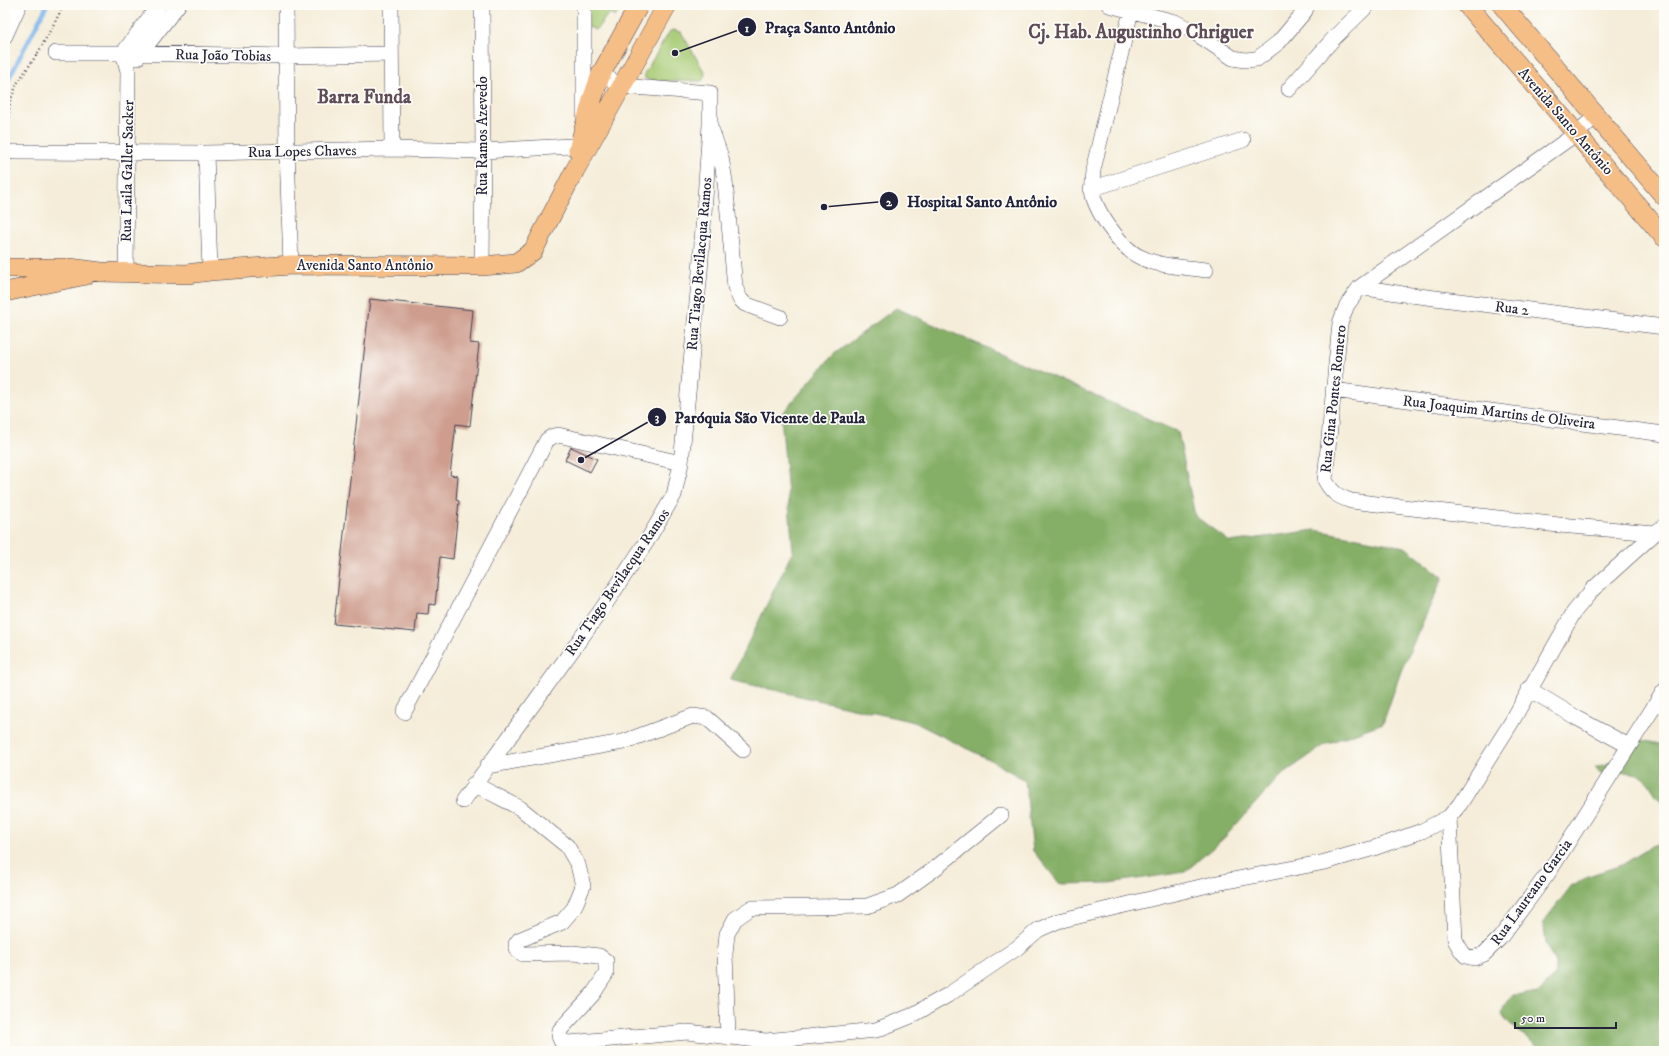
<svg xmlns="http://www.w3.org/2000/svg" width="1669" height="1056" viewBox="0 0 1669 1056" font-family="'IM FELL DW Pica',serif">
<style>
.green{fill:#a7cb74;stroke:#647658}
.forest{fill:#85af66;stroke:#546850}
.lines{fill:none;stroke-linecap:round;stroke-linejoin:round}
.stream{stroke:#7db6ed;stroke-width:4}
.building{fill:#ce9d8e}
.minor-casing{stroke:#424053;stroke-width:16}
.major-casing{stroke:#424053;stroke-width:20}
.path{stroke:#424053;stroke-width:2.5;stroke-dasharray:1 3;stroke-linecap:butt}
.minor{stroke:#fff;stroke-width:15}
.major{stroke:#f6be87;stroke-width:19}
.labels{text-anchor:middle;stroke-width:3.5;stroke-linejoin:round;paint-order:stroke}
.street-label{font-size:15px;fill:#22223b;stroke:#fdfcf7}
.district-label{font-size:19px;font-weight:bold;fill:#5e4d58;stroke:#fdfcf7}
.leader{fill:none;stroke:#22223b;stroke-width:1.5}
.callout-dot{fill:#22223b;stroke:#fdfcf7;stroke-width:1.5}
.mark-label{font-size:12px;text-anchor:middle;font-weight:bold;fill:#fff}
.callout-label{font-size:16px;text-anchor:middle;font-weight:bold;fill:#22223b;stroke:#fdfcf7;stroke-width:3.5;stroke-linejoin:round;paint-order:stroke}
</style>
<rect width="100%" height="100%" fill="#fdfcf7"/>
<filter id="ink" filterUnits="userSpaceOnUse"><feTurbulence type="fractalNoise" baseFrequency=".025" numOctaves="2"/><feDisplacementMap in="SourceGraphic" scale="8" xChannelSelector="R" yChannelSelector="G"/><feConvolveMatrix kernelMatrix="1 2 1 2 8 2 1 2 1" color-interpolation-filters="sRGB"/></filter>
<filter id="wash" filterUnits="userSpaceOnUse"><feTurbulence type="fractalNoise" baseFrequency=".012" numOctaves="4" result="noise"/><feDisplacementMap in="SourceGraphic" scale="16" xChannelSelector="R" yChannelSelector="G"/><feGaussianBlur stdDeviation="0.9" result="paint"/><feColorMatrix in="noise" values="0 0 0 0 0 0 0 0 0 0 0 0 0 0 0 0 0 1.4 0 .05"/><feComposite in="paint" operator="in"/></filter>
<g filter="url(#wash)">
<rect width="100%" height="100%" fill="#f5edd9"/>
<!-- green -->
<path class="green" d="M588 5H623L615 17 609 13 596 30 587 26Z
M674 30 681 32 705 73 703 80 700 81H651L645 78 644 74 670 31Z"/>
<!-- forest -->
<path class="forest" d="M896 308 1178 432 1195 516 1230 542 1315 530 1405 547 1443 577 1401 671 1383 723 1326 744 1280 776 1224 838 1185 872 1109 883 1060 884 1033 851 1025 780 990 760 914 722 730 680 793 551 781 415 833 355Z
M1641 740 1664 745V804C1656 797 1653 789 1647 781 1637 768 1615 773 1601 773L1595 768 1629 755Z
M1664 843V1003L1662 1007 1658 1025 1664 1036V1051H1541C1529 1037 1512 1029 1502 1014L1504 1007 1513 995 1538 993 1555 975V962L1546 945 1544 926 1542 924 1572 885H1575L1588 876 1622 865 1651 847Z"/>
<g class="lines">
<!-- stream -->
<path class="stream" d="M5 86 47 5"/>
</g>
<g id="blocks">
<!-- building -->
<path class="building" d="M370 299 473 310 470 343 479 344 470 426 456 424 450 475 458 476 456 500 459 501 453 559 440 557 435 605 429 604 428 614 417 613 415 632 334 624Z
M571 447 597 459 590 472 565 460Z"/>
</g>
</g>
<g filter="url(#ink)">
<use href="#blocks" fill-opacity="0" stroke="#424053" stroke-width="1"/>
<g class="lines">
<!-- minor casing -->
<g class="minor-casing">
<path id="minor" d="M286 5 287 151 291 265
M391 5 392 149
M482 5 483 151 482 266
M1109 5 1175 22 1194 32 1233 58 1245 60 1257 59 1279 42 1305 11 1307 5
M1131 11 1093 170C1093 176 1091 183 1092 189 1093 209 1122 249 1140 257 1160 267 1185 267 1206 270
M5 36 19 5
M56 53H123L287 56 391 54
M137 58 178 5
M1289 89 1335 37 1368 5
M584 114V5
M1596 116 1577 133 1360 287 1347 305 1340 323 1325 480C1332 493 1337 496 1351 501L1559 525 1655 533 1664 526
M712 131 721 157 725 181 735 287 740 299 745 304 780 317
M14 152 206 153 392 149 483 151 589 145
M206 153 210 271
M1091 189 1243 140
M126 271 128 71 123 53 159 5
M1360 287 1403 294 1664 327
M1333 390 1664 434
M1529 689 1577 718 1629 746
M404 712 547 440 553 436 558 435 681 463
M487 766 623 742 693 716 707 718 743 750
M474 784 520 808 567 846 578 865 583 886 574 908 562 922 519 940 516 944 518 951 523 954 573 953 599 956 606 961V974L593 994 560 1030 559 1036 561 1041 569 1043 687 1032 766 1041 876 1030 911 1016 948 995 1017 948 1038 930 1058 921 1217 883 1325 862 1374 848 1422 831 1449 817 1460 804 1511 723 1574 612 1593 589 1655 533
M463 801 602 609 647 541 674 495 681 463 700 272 710 125V93L621 86 601 74
M1449 817 1455 940 1462 952 1466 956 1474 958 1484 954 1500 938 1549 872 1664 691
M728 1037 725 954 727 934 735 919 751 908 867 906 898 895 933 870 1001 815"/>
</g>
<!-- major casing -->
<g class="major-casing">
<path id="major" d="M1467 5 1664 237
M1502 5 1664 196
M578 150 593 97 601 74 639 5
M5 268H70L101 272 187 274 210 271 291 265 482 266 516 263 533 251 575 170 667 5
M5 292 86 275"/>
</g>
<!-- path -->
<path class="path" d="M6 141 10 101 13 94 18 82 38 53 64 5"/>
<!-- minor -->
<use href="#minor" class="minor"/>
<!-- major -->
<use href="#major" class="major"/>
</g>
</g>
<g class="labels">
<!-- street labels -->
<g class="street-label">
<text transform="translate(223 55) rotate(1)" y="5">Rua João Tobias</text>
<text transform="translate(1566 121) rotate(49)" y="5">Avenida Santo Antônio</text>
<text transform="translate(482 136) rotate(-90)" y="5">Rua Ramos Azevedo</text>
<text transform="translate(302 151) rotate(-1)" y="5">Rua Lopes Chaves</text>
<text transform="translate(127 171) rotate(-89)" y="5">Rua Laila Galler Sacker</text>
<text transform="translate(699 264) rotate(-85)" y="5">Rua Tiago Bevilacqua Ramos</text>
<text x="365" y="270">Avenida Santo Antônio</text>
<text transform="translate(1512 308) rotate(7)" y="5">Rua 2</text>
<text transform="translate(1333 399) rotate(-84)" y="5">Rua Gina Pontes Romero</text>
<text transform="translate(1499 412) rotate(7)" y="5">Rua Joaquim Martins de Oliveira</text>
<text transform="translate(617 582) rotate(-56)" y="5">Rua Tiago Bevilacqua Ramos</text>
<text transform="translate(1531 892) rotate(-54)" y="5">Rua Laureano Garcia</text>
</g>
<!-- district labels -->
<g class="district-label">
<text x="1141" y="38">Cj. Hab. Augustinho Chriguer</text>
<text x="364" y="103">Barra Funda</text>
</g>
</g>
<!-- callouts -->
<path class="leader" d="M675 53L747 27M824 207L889 201M581 460L657 417"/>
<g class="callout-dot">
<circle cx="675" cy="53" r="4"/>
<circle cx="824" cy="207" r="4"/>
<circle cx="581" cy="460" r="4"/>
<circle cx="747" cy="27" r="10"/>
<circle cx="889" cy="201" r="10"/>
<circle cx="657" cy="417" r="10"/>
</g>
<g class="mark-label">
<text x="747" y="32">1</text>
<text x="889" y="206">2</text>
<text x="657" y="421">3</text>
</g>
<g class="callout-label">
<text x="830" y="33">Praça Santo Antônio</text>
<text x="982" y="207">Hospital Santo Antônio</text>
<text x="770" y="423">Paróquia São Vicente de Paula</text>
</g>
<!-- margin -->
<rect width="1669" height="1056" fill="none" stroke="#fdfcf7" stroke-width="20"/>
<!-- scale -->
<path d="M1515 1022v6h101v-6" fill="none" stroke="#22223b" stroke-width="2"/>
<text x="1521" y="1022" font-size="12" fill="#22223b" stroke="#fdfcf7" stroke-width="3" paint-order="stroke">50 m</text>
</svg>
